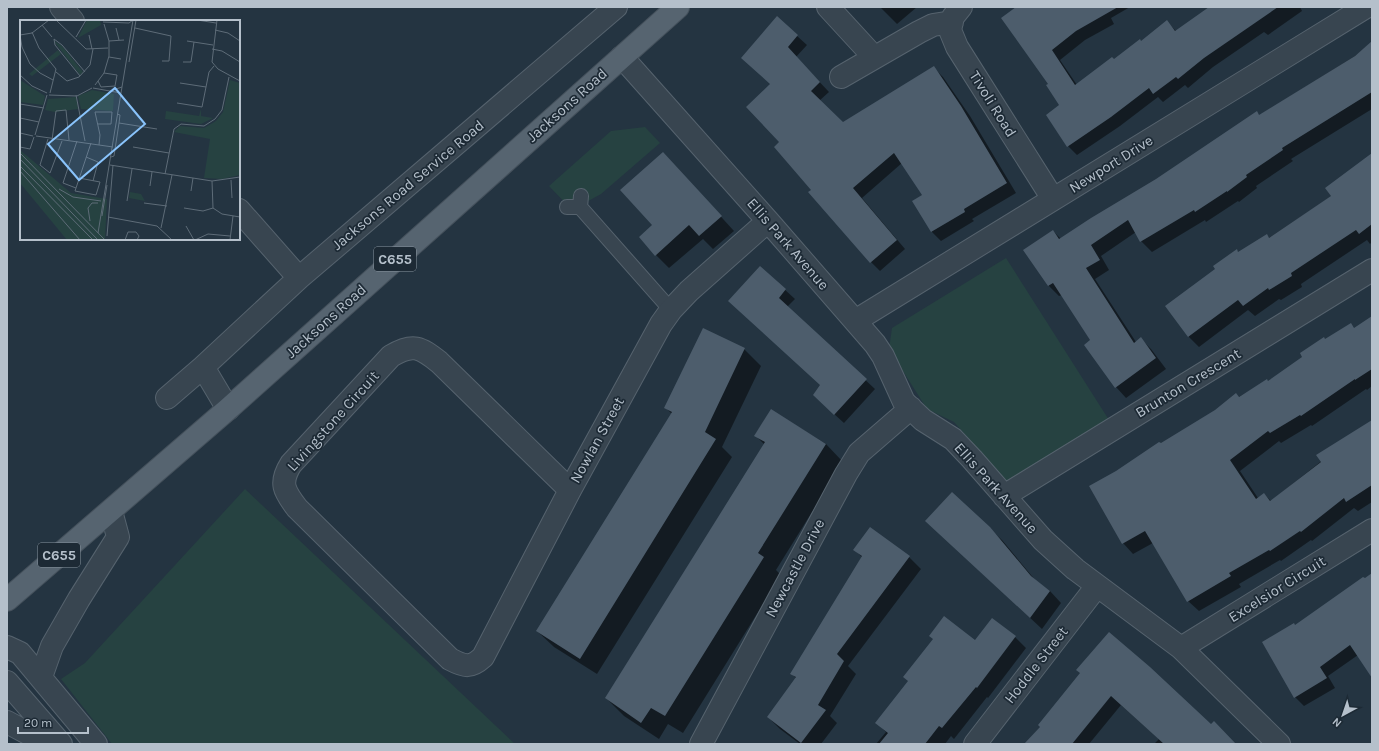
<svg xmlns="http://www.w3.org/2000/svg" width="1379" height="751" viewBox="0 0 1379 751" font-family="Karla,sans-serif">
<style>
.green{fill:#264241}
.shadow{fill:#0007}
.building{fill:#4d5d6c}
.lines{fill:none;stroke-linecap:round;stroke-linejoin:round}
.service-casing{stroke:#56636e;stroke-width:16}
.minor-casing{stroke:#56636e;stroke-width:24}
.primary-casing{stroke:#45515c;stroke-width:24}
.service{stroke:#384550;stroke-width:14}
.minor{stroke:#384550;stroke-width:22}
.primary{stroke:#566470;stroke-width:22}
.labels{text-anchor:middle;stroke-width:3.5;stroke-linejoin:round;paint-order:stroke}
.shield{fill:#1d2a35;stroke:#87939e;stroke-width:1}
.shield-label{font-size:14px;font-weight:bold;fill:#b5c0cb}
.street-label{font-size:15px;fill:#b5c0cb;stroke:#1d2a35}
.inset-road{fill:none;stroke:#5e6c78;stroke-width:1}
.view{fill:#89c3fb;fill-opacity:0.15;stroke:#89c3fb;stroke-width:2}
.inset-edge{fill:none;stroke:#b5c0cb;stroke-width:2}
</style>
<rect width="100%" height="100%" fill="#243441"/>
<!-- green -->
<path class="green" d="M645 127 660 143 601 194 572 210 549 186 611 131Z
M1006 258 1109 420 1008 483 954 422 927 409 889 349 892 328Z
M245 489 515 744H112L61 679 85 663Z"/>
<!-- shadow -->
<path class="shadow" d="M880 7H917L897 24Z
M1018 7H1130L1111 18 1114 24 1085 40 1060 60 1077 85 1141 42 1167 22 1176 31 1212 7H1300L1302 11 1268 35 1264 32 1213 67 1188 88 1185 85 1163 102 1158 97 1120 126 1077 155 1068 146 1061 106 1050 84Z
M777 18 807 45 796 57 829 92 819 101 843 123 934 68 943 77 970 116 1016 193 972 219 974 221 941 241 932 232 913 201 923 195 902 163 862 198 905 249 880 271 871 262 813 190 781 142 771 85Z
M1372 42V109L1291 159 1293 161 1256 186 1257 188 1239 202 1238 201 1206 222 1205 220 1152 252 1141 241 1136 232 1101 256 1109 270 1095 279 1136 342 1141 339 1151 349 1166 369 1126 398 1116 387 1091 341 1062 295 1059 296 1049 286 1025 250 1053 231 1061 239 1355 56Z
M663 153 734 231 713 249 703 239 669 268 656 255 653 225Z
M1372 155V242L1370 244 1367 240 1301 284 1302 287 1281 300 1279 299 1255 316 1248 310 1199 347 1188 336 1217 269 1236 250 1239 253 1269 238 1332 196Z
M760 267 795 299 787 307 875 389 844 423 823 404 821 385Z
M1372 318V386L1367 390 1366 389 1312 426 1311 425 1281 443 1279 441 1240 471 1258 498 1264 494 1271 501 1372 421V502L1358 511 1354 508 1312 541 1311 540 1281 561 1280 560 1239 584 1241 587 1199 611 1188 601 1153 543 1133 554 1123 543 1161 444 1267 380 1269 382 1326 340 1355 329Z
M744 349 761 366 722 447 732 457 597 674 554 647 537 631 672 414 666 408Z
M771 410 826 444 843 462 776 570 781 575 683 733 668 724 659 739 624 716 606 698 765 445 755 435Z
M989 528 1002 540 1036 581 1050 591 1061 603 1042 629 938 532Z
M855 550 909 557 921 569 848 666 856 674 830 716 837 723 821 744H800L780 729 768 717 797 679 792 674 862 557Z
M1372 574V676L1358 655 1328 676 1335 688 1304 706 1295 697 1296 626Z
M1015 637 1026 648 988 698 987 697 954 739 951 736 945 744H876L886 732 877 723 976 641Z
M1081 673 1211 725 1235 744H1154L1159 739 1121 705 1089 744H1025L1041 727Z"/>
<!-- building -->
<path class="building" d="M1016 7H1118L1076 31 1052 50 1075 85 1112 57 1114 59 1140 39 1141 41 1167 20 1175 31 1209 7H1278L1204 58 1178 79 1176 77 1153 94 1149 88 1111 117 1067 147 1046 115 1059 105 1046 85 1048 84 1001 18Z
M777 16 798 35 788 47 820 82 811 91 843 122 934 66 961 106 1007 183 964 209 965 212 931 232 912 201 922 195 894 153 853 188 897 240 870 263 808 192 811 190 774 147 779 142 746 107 770 84 741 58Z
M1372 41V92L1282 148 1283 150 1246 175 1247 177 1227 192V191L1195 212 1194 210 1140 242 1128 220 1091 245 1100 260 1086 268 1134 343 1141 337 1156 358 1115 388 1084 345 1090 340 1053 283 1048 286 1023 250 1053 230 1059 239 1091 218 1156 179 1257 111 1259 115 1355 56Z
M663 152 722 216 699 236 689 225 655 256 639 237 652 225 620 190Z
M1372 153V224L1359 234 1356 230 1291 273 1292 276 1269 290 1268 288 1243 306 1238 300 1188 337 1165 306 1215 269 1213 266 1237 249 1238 252 1267 234 1269 238 1331 196 1325 188Z
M760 266 786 289 779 298 867 379 834 415 813 395 820 385 728 301Z
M1372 316V369L1355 380V379L1301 416 1300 415 1270 433 1268 431 1230 460 1256 499 1264 493 1270 501 1321 462 1316 455 1372 420V485L1346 502 1344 498 1301 532 1300 531 1270 551 1269 550 1229 573 1231 576 1187 602 1145 531 1122 544 1089 486 1116 471 1159 442 1161 443 1215 410 1236 393 1239 397 1267 379 1268 381 1302 357 1300 353 1324 337 1325 339 1351 323 1354 328Z
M703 328 745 348 705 432 716 439 580 659 536 631 672 412 664 408Z
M771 409 826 444 758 553 764 557 665 716 651 708 641 723 605 698 765 442 754 436Z
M952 492 990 527 1031 576 1050 591 1030 618 925 521Z
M870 527 910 556 837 654 844 661 818 705 826 710 801 743 767 717 796 677 790 674 862 556 853 550Z
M1372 573V678L1350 645 1320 667 1327 678 1294 698 1262 642 1294 623 1295 625 1363 577 1365 578Z
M944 616 975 640 992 618 1016 636 977 688 976 687 942 728 939 726 925 744H879L888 733 875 723 908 681 903 677 933 639 929 636Z
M1109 632 1150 667 1211 724 1214 721 1236 744H1164L1111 696 1072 744H1024L1040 727 1038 725 1080 673 1076 670Z"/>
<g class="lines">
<!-- service casing -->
<g class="service-casing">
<path id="service" d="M567 207H580L581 196
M580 207 671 310"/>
</g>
<!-- minor casing -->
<g class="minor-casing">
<path id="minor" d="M61 7 73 21
M828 7 874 57
M961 7 953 17 950 30 957 47 1053 199
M622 57 768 221 875 344 883 356 904 402 923 420 953 439 972 459 1043 540 1075 569 1181 648 1279 744
M841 77 919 32 933 25 952 22
M239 210 299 278
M855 321 1366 7
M167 398 203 367
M228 409 203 367 299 278 616 7
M570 490 439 362C420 347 413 343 391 356L291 464C279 483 284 491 297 508L450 659C465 667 471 668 483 657L570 490 661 324 671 310 689 291 768 221
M1004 496 1372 270
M7 647 20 653 96 744
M1181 648 1372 530
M41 677 52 646 79 599 118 537 111 511
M7 682 61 744
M7 722 48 744
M701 744 846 474 859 453 911 408
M975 744 1097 586"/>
</g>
<!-- primary casing -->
<g class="primary-casing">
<path id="primary" d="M7 600 228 409 678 7"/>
</g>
<!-- service -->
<use href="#service" class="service"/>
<!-- minor -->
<use href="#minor" class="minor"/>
<!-- primary -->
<use href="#primary" class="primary"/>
</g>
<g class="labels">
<!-- shield labels -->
<g class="shield">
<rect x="374" y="247" width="42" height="24" rx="3"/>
<rect x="38" y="543" width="42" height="24" rx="3"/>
</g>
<g class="shield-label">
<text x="395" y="264">C655</text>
<text x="59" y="560">C655</text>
</g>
<!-- street labels -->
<g class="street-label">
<text transform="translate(993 104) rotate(58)" y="5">Tivoli Road</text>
<text transform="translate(567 105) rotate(-42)" y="5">Jacksons Road</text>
<text transform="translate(1111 164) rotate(-32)" y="5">Newport Drive</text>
<text transform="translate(408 185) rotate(-40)" y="5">Jacksons Road Service Road</text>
<text transform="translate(788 244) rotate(49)" y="5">Ellis Park Avenue</text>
<text transform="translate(326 321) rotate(-42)" y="5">Jacksons Road</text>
<text transform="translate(1188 383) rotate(-31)" y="5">Brunton Crescent</text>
<text transform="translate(333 421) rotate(-48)" y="5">Livingstone Circuit</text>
<text transform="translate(597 440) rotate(-61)" y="5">Nowlan Street</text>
<text transform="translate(996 488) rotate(48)" y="5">Ellis Park Avenue</text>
<text transform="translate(795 568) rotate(-62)" y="5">Newcastle Drive</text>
<text transform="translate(1277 589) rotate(-32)" y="5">Excelsior Circuit</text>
<text transform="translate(1036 665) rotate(-52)" y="5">Hoddle Street</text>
</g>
</g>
<!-- overview -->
<g transform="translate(20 20)">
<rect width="220" height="220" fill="#243441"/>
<path d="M67 0H80L81 5 58 18ZM33 20 42 26 63 52 60 55ZM38 30 41 34 12 56 9 54ZM0 60 25 76 23 85 0 82ZM210 60 220 63V155L202 159 184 158 190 119 154 112 160 106 184 108 196 101 203 92ZM72 70 94 74 93 91 61 89 58 76ZM56 77 58 89 35 92 25 90 28 79ZM181 89V96L193 98 181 104 145 99 146 91 179 96ZM0 130 51 173 87 179 85 220H47L0 163ZM110 172 121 174 125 181 109 178Z" fill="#264241"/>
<path class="inset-road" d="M36 0 66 29 88 28M177 0 196 3M197 0 192 42 198 49 220 61M83 2 109 3 113 0M22 5 32 17M96 8 99 20M115 8 151 16 149 41H142M195 10 208 13 220 21M12 12 19 28 36 49 30 73M0 15 2 27 10 44 20 53 33 60M0 15 12 13 29 0M69 15 72 29M56 17 66 0M34 19 42 25 65 52M34 19 35 25 60 56M89 21 104 20M167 21 193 25M192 29 202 31 220 42M89 37 101 39M109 42 116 0M163 42H171L174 22M36 52 47 61 59 57 70 45 73 29M0 55 12 66 27 73M78 61 81 67 95 66 97 55 84 53M160 63 186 67M75 65 84 53 89 36V21L84 4M73 68 101 73M90 71 102 67M29 75 57 76 72 68M56 75 65 121M157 83 182 87 189 52 194 46M0 84 24 88M0 98 19 102M99 103 137 109M78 104H91L92 92H75L80 115 79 125M0 113 13 116M15 115 27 75M16 116 93 127M28 119 20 145 30 153 42 121M32 120 36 91 46 90 49 120M0 127 10 129 14 117M113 127 149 133M0 133 85 220M66 137 78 142 73 161M91 137 94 136 99 103 100 95 97 94M0 139 78 220M90 145 192 161 220 157M0 146 73 220M0 151 60 220M145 154 154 109 161 104 184 106 195 99 202 90 209 57M59 158 80 162 76 175 55 171 71 123M211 160 212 178M192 161 193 188 202 194 220 197M130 166 132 152M56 168 43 163 57 121M39 169 53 177 81 181M171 171 173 158M107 181 112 149M124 183 147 186M164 188 183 191 193 188M82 196 87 165M88 197 137 206 152 220M70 201 68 188 72 183H78M166 206 174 220M141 208 152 155M78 213 113 0M87 216 93 145M105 220 108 212H116L119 216 117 220M175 220 188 214 210 216M210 220 213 196"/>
<path class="view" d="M95 68 125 104 59 160 28 124Z"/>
<rect width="220" height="220" class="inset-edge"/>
</g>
<!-- border -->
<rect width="1379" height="751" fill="none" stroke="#b5c0cb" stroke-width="16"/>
<!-- north arrow -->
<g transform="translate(1343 715) rotate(220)" stroke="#1d2a35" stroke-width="3" paint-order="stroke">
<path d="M0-3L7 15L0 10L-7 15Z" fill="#b5c0cb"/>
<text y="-6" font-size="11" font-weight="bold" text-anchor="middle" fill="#b5c0cb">N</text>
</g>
<!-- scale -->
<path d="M18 727v6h70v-6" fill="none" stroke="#b5c0cb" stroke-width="2"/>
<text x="24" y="727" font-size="12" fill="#b5c0cb" stroke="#1d2a35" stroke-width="3" paint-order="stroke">20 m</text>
</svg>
